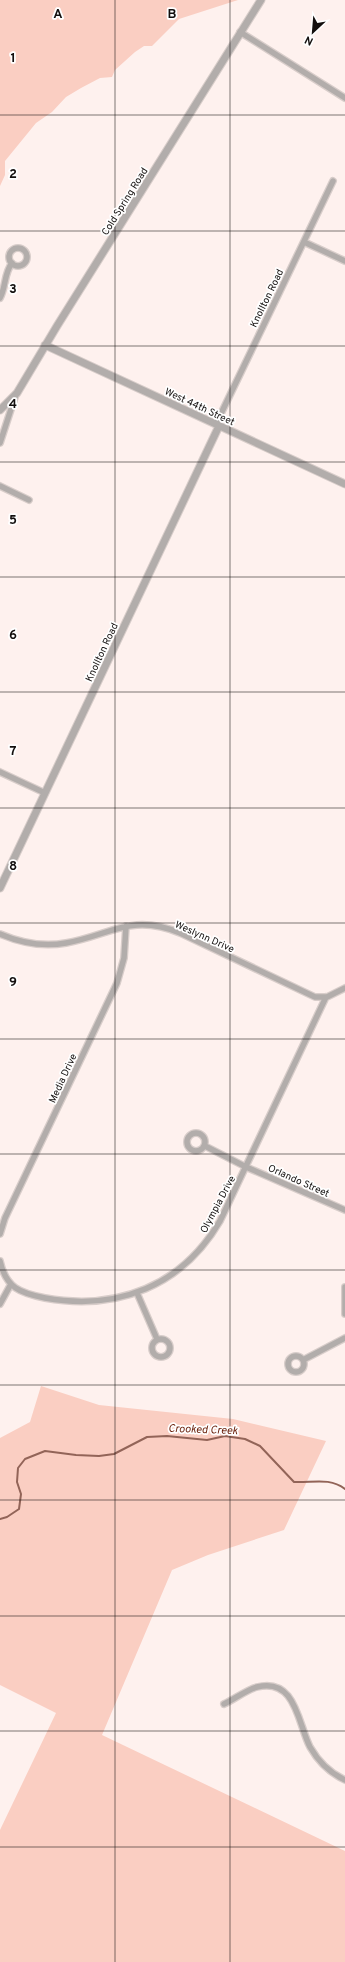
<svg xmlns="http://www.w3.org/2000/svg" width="345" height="1962" viewBox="0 0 345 1962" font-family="Overpass,sans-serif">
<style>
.green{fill:#facec2}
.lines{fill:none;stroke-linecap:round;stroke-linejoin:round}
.stream{stroke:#926458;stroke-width:2}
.minor-casing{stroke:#d8cdca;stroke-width:8}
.tertiary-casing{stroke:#d8cdca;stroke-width:9}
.minor{stroke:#b2adab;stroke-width:5.5}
.tertiary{stroke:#b2adab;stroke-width:7}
.grid{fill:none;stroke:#130f0e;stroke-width:1;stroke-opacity:0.55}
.labels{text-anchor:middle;stroke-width:3.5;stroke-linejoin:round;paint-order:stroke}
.street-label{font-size:10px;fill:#130f0e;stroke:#fff}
.water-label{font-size:11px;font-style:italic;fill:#681d07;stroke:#fff}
.grid-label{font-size:13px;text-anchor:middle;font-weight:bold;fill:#130f0e;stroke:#fff;stroke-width:3.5;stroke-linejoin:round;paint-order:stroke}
</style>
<rect width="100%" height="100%" fill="#fef1ee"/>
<!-- green -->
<path class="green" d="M0 0H238L179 19 152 46H144L135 52 115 70 112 77 100 78 81 88 66 97 52 112 36 123 5 161V175L0 186Z
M41 1386 99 1405 233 1419 326 1441 284 1530 208 1555 172 1570 102 1735 345 1851V1962H0V1830L56 1713 0 1685V1438L30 1422Z"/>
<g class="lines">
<!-- stream -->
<path class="stream" d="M0 1519 7 1517 19 1509 21 1494 17 1482 18 1468 25 1459 45 1451 76 1455 99 1456 114 1454 147 1437 167 1436 207 1440 225 1436 245 1439 260 1446 294 1482C312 1483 330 1477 345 1489"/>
<!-- minor casing -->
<g class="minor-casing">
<path id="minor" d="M240 32 345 98
M304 242 345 261
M9 257a9 9 0 1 1 18 0a9 9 0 1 1-18 0Z
M0 298C6 287 4 273 12 263
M216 424 333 181
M0 443 15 397
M0 486 29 500
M0 772 45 793
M0 934C21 943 44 947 66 943 111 935 131 913 180 933L315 997H327L345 988
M187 1142a9 9 0 1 1 18 0a9 9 0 1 1-18 0Z
M205 1146 246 1167 345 1210
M0 1234 5 1218 117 983 124 958 126 926
M0 1261C6 1288 20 1293 45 1298 118 1311 182 1286 220 1221L326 997
M345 1287V1314
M137 1293 157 1339
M0 1304 11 1284
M152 1348a9 9 0 1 1 18 0a9 9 0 1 1-18 0Z
M288 1364a8 8 0 1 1 16 0a8 8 0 1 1-16 0Z
M303 1360 345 1338
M224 1704C235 1699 246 1690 257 1687 296 1677 298 1724 310 1747 318 1761 330 1773 345 1780"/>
</g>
<!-- tertiary casing -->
<g class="tertiary-casing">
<path id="tertiary" d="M45 345 345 484
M0 410 17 393 57 326 261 0
M0 888 219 426"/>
</g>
<!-- minor -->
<use href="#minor" class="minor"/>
<!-- tertiary -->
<use href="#tertiary" class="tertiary"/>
</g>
<!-- grid -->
<path class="grid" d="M115 0V1962M230 0V1962M0 115H345M0 231H345M0 346H345M0 462H345M0 577H345M0 692H345M0 808H345M0 923H345M0 1039H345M0 1154H345M0 1270H345M0 1385H345M0 1500H345M0 1616H345M0 1731H345M0 1847H345"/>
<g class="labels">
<!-- street labels -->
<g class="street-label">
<text transform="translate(124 201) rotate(-58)" y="4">Cold Spring Road</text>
<text transform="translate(266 298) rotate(-64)" y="4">Knollton Road</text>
<text transform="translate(200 406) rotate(25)" y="4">West 44th Street</text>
<text transform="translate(101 652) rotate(-65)" y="4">Knollton Road</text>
<text transform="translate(205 936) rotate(24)" y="4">Weslynn Drive</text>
<text transform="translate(62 1078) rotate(-65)" y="4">Media Drive</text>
<text transform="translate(299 1180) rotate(24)" y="4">Orlando Street</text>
<text transform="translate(217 1204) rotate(-62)" y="4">Olympia Drive</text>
</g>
<!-- water labels -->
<g class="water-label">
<text transform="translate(203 1429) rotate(2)" y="4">Crooked Creek</text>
</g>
</g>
<g class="grid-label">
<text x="58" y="18">A</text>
<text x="172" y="18">B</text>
<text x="13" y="62">1</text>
<text x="13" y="178">2</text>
<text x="13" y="293">3</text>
<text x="13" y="408">4</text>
<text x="13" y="524">5</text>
<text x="13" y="639">6</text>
<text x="13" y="755">7</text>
<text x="13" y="870">8</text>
<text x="13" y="986">9</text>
</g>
<!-- north arrow -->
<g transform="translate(313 32) rotate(206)" stroke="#ffffff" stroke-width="3" paint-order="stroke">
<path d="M0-3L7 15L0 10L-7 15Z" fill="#130f0e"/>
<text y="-6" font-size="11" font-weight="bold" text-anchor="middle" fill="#130f0e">N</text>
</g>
</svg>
